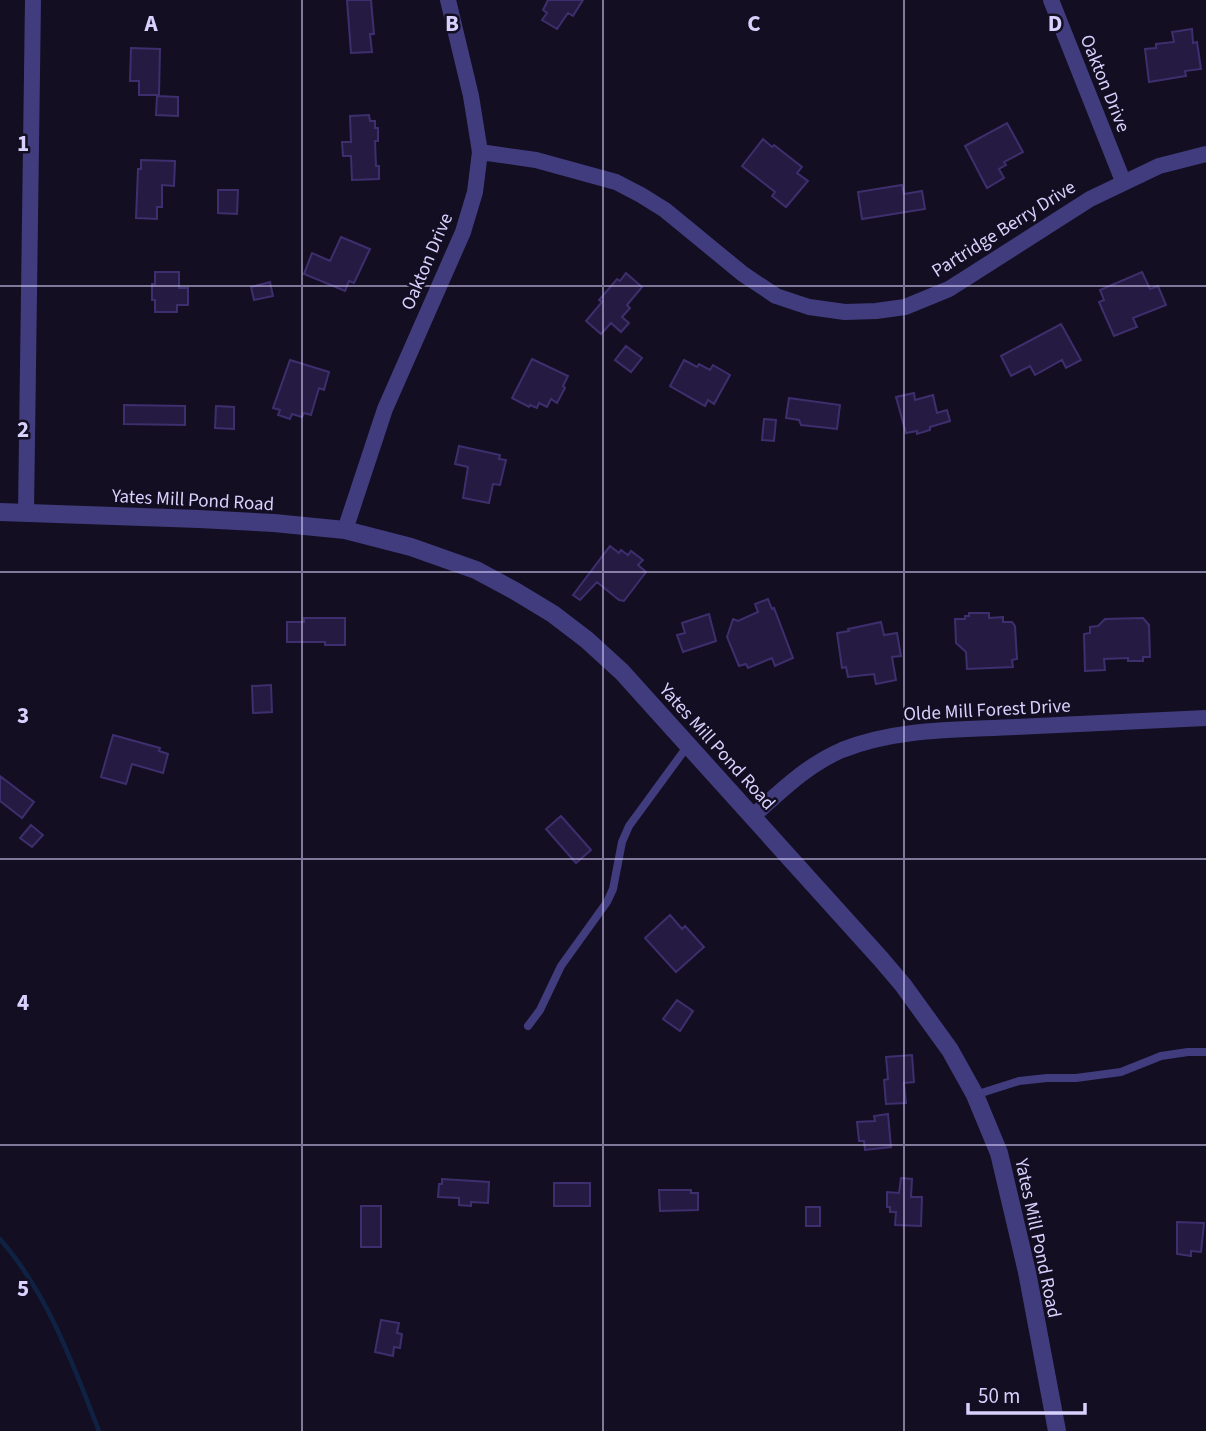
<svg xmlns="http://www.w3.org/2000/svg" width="1206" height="1431" viewBox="0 0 1206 1431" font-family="'Source Sans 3',sans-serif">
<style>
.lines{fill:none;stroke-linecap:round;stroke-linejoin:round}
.stream{stroke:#102244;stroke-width:4.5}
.building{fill:#251b42;stroke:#3d2f6d;stroke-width:2}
.service{stroke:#413c7e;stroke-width:8}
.minor{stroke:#413c7e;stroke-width:16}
.tertiary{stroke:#413c7e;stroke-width:18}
.grid{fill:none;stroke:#d8d1fd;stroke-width:2;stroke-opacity:0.55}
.labels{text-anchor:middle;stroke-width:5;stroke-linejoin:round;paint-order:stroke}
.street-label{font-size:19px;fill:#d8d1fd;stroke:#130e22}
.grid-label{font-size:23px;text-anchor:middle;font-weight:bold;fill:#d8d1fd;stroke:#130e22;stroke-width:5;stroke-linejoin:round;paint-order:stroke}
</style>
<rect width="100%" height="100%" fill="#130e22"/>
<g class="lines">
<!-- stream -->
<path class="stream" d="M0 1239C48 1294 73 1364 99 1431"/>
</g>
<!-- building -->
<path class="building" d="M347 0H371L374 34H370L372 52 351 53Z
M548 0H583L573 16 568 13 557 29 542 20 547 13 543 10Z
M1192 29 1193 43 1197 42 1201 69 1185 71 1186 76 1149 82 1145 49 1156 48V44L1174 42 1172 32Z
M131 48 160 49 159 95H139V81H130Z
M157 96 178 97V116L156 115Z
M369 115 370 121H375V128H378V141H375L376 166H379V179L352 180 351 156H343L342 142H351L350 116Z
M1007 123 1023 152 1004 162 1006 165 999 169 1004 178 987 188 965 146Z
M763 139 772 147 774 145 802 167 797 173 808 181 786 207 772 196 775 192 742 166Z
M141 160 175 161 174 186 162 185V207H157V219L136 218 138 169H141Z
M902 185 904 194 922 191 925 209 862 219 858 192Z
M218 190H238L237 214 218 213Z
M341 237 370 249 354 283 349 281 345 291 304 274 312 253 330 261Z
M155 272H179V288H188V305H177V312H155V300H152V284H155Z
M1142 272 1150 289 1158 286 1166 305 1133 318 1137 327 1114 336 1099 302 1104 300 1100 290Z
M626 273 642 287 627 305 630 308 622 317 629 323 621 332 611 323 601 334 586 321 602 302 599 300 617 279 620 281Z
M270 282 273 296 254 300 251 287Z
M1061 324 1081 360 1066 368 1062 360 1035 375 1030 366 1011 376 1001 356Z
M626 346 642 358 631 372 615 360Z
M532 359 568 376 563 386 565 388 557 403 551 399 547 407 539 403 537 408 530 405 529 407 512 398Z
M290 360 329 372 324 390 319 388 311 415 304 413 302 417 292 414 290 419 278 415 280 410 273 408Z
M684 360 697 367 699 364 710 370 713 365 730 375 714 404 708 400 705 406 670 386Z
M914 393 915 400 933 395 937 413 947 410 950 421 930 427V430L917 434V431L906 433 896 397Z
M789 398 840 405 837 429 801 425 799 420 786 418Z
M124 405 185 406V425L124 424Z
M216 406 234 407V429L215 428Z
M764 419 776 420 774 441 762 440Z
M459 446 500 455 499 459 506 460 500 485 493 484 489 503 463 498 468 467 455 464Z
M610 546 619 553 621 550 628 555 631 551 643 560 638 565 646 572 624 601 619 600 597 582 580 600 573 595Z
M768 599 772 609 774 608 793 658 775 666 772 658 748 668 746 664 739 666 727 637 733 619 738 621 758 612 755 604Z
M969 613H989V618L1003 617V622H1012L1015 626 1017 659 1012 660 1013 667 967 669 966 652 956 643 955 619H965V616H969Z
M709 614 716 641 683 652 677 635 685 633 682 623Z
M304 618H345V645H325V642H287V622H304Z
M1143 618 1149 625 1150 657H1143V661H1128V658L1104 659 1105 670 1085 671 1084 634 1090 633V627L1098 626 1105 619Z
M881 622 884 635 897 633 901 656 892 657 896 680 876 684 874 674 848 677 846 667 842 668 837 633 849 631 848 629Z
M271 685 272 712 253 713 252 686Z
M113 735 160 748 159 751 168 754 163 773 132 764 126 784 101 777Z
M0 776 34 802 22 818 0 801Z
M561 816 591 850 576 863 546 829Z
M31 825 43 835 32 847 20 838Z
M670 915 682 929 685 926 704 947 676 972 645 938Z
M677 1000 693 1011 680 1031 663 1019Z
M912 1055 914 1082 904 1083 906 1103 886 1104 884 1080 888 1079 886 1057Z
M888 1114 891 1147 865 1150 864 1141H859L857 1122 875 1121 874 1116Z
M901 1178 912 1179 911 1197H922L921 1226 895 1225 896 1212H890V1207H887V1192L899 1193Z
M442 1179 489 1182 488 1203 471 1202V1206L459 1205V1198L438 1197 439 1184H442Z
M554 1183H590V1206H554Z
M659 1190H691V1193H698V1210L660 1211Z
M361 1206H381V1247H361Z
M806 1207H820V1226H806Z
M1177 1222 1204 1223 1201 1252 1191 1251V1256L1177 1254Z
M381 1320 399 1323 397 1333 402 1334 400 1348 394 1347 393 1356 375 1352Z"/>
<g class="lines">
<!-- service -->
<path class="service" d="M528 1026 540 1010 561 966 607 902 613 889 622 842 629 826 689 744
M975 1095 1019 1081 1047 1078H1076L1121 1072 1161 1056 1188 1052H1206"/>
<!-- minor -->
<path class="minor" d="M1051 0 1123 181
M480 152 536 160 616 182 641 195 665 210 743 274 776 296 809 307 845 312 876 311 905 307 949 289 1090 199 1159 166 1206 154
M26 513 33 0
M345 530 385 409 463 232 475 192 480 152 471 96 448 0
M753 816C781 791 807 765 842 750 897 728 957 730 1015 727 1079 724 1142 721 1206 718"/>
<!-- tertiary -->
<path class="tertiary" d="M0 512 199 519 274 523 345 530 411 547 476 570 515 591 553 614 587 640 622 672 880 958 903 985 950 1050 975 1095 999 1153 1027 1272 1057 1431"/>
</g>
<!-- grid -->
<path class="grid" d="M302 0V1431M603 0V1431M904 0V1431M0 286H1206M0 572H1206M0 859H1206M0 1145H1206"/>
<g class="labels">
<!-- street labels -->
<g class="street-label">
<text transform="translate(1106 83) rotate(68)" y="7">Oakton Drive</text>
<text transform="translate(1003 228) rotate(-32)" y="7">Partridge Berry Drive</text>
<text transform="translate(426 261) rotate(-67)" y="7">Oakton Drive</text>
<text transform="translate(193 499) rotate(3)" y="7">Yates Mill Pond Road</text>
<text transform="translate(987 709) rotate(-3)" y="7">Olde Mill Forest Drive</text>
<text transform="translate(718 746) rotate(48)" y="7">Yates Mill Pond Road</text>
<text transform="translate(1039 1238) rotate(78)" y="7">Yates Mill Pond Road</text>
</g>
</g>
<g class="grid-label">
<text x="151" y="31">A</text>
<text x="452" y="31">B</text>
<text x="754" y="31">C</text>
<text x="1055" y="31">D</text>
<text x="23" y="151">1</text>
<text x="23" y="437">2</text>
<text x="23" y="723">3</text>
<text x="23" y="1010">4</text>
<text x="23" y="1296">5</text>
</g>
<!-- scale -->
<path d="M968 1403v10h117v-10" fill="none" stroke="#d8d1fd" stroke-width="3.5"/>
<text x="978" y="1403" font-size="21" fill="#d8d1fd" stroke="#130e22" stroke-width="5" paint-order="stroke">50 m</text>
</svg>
